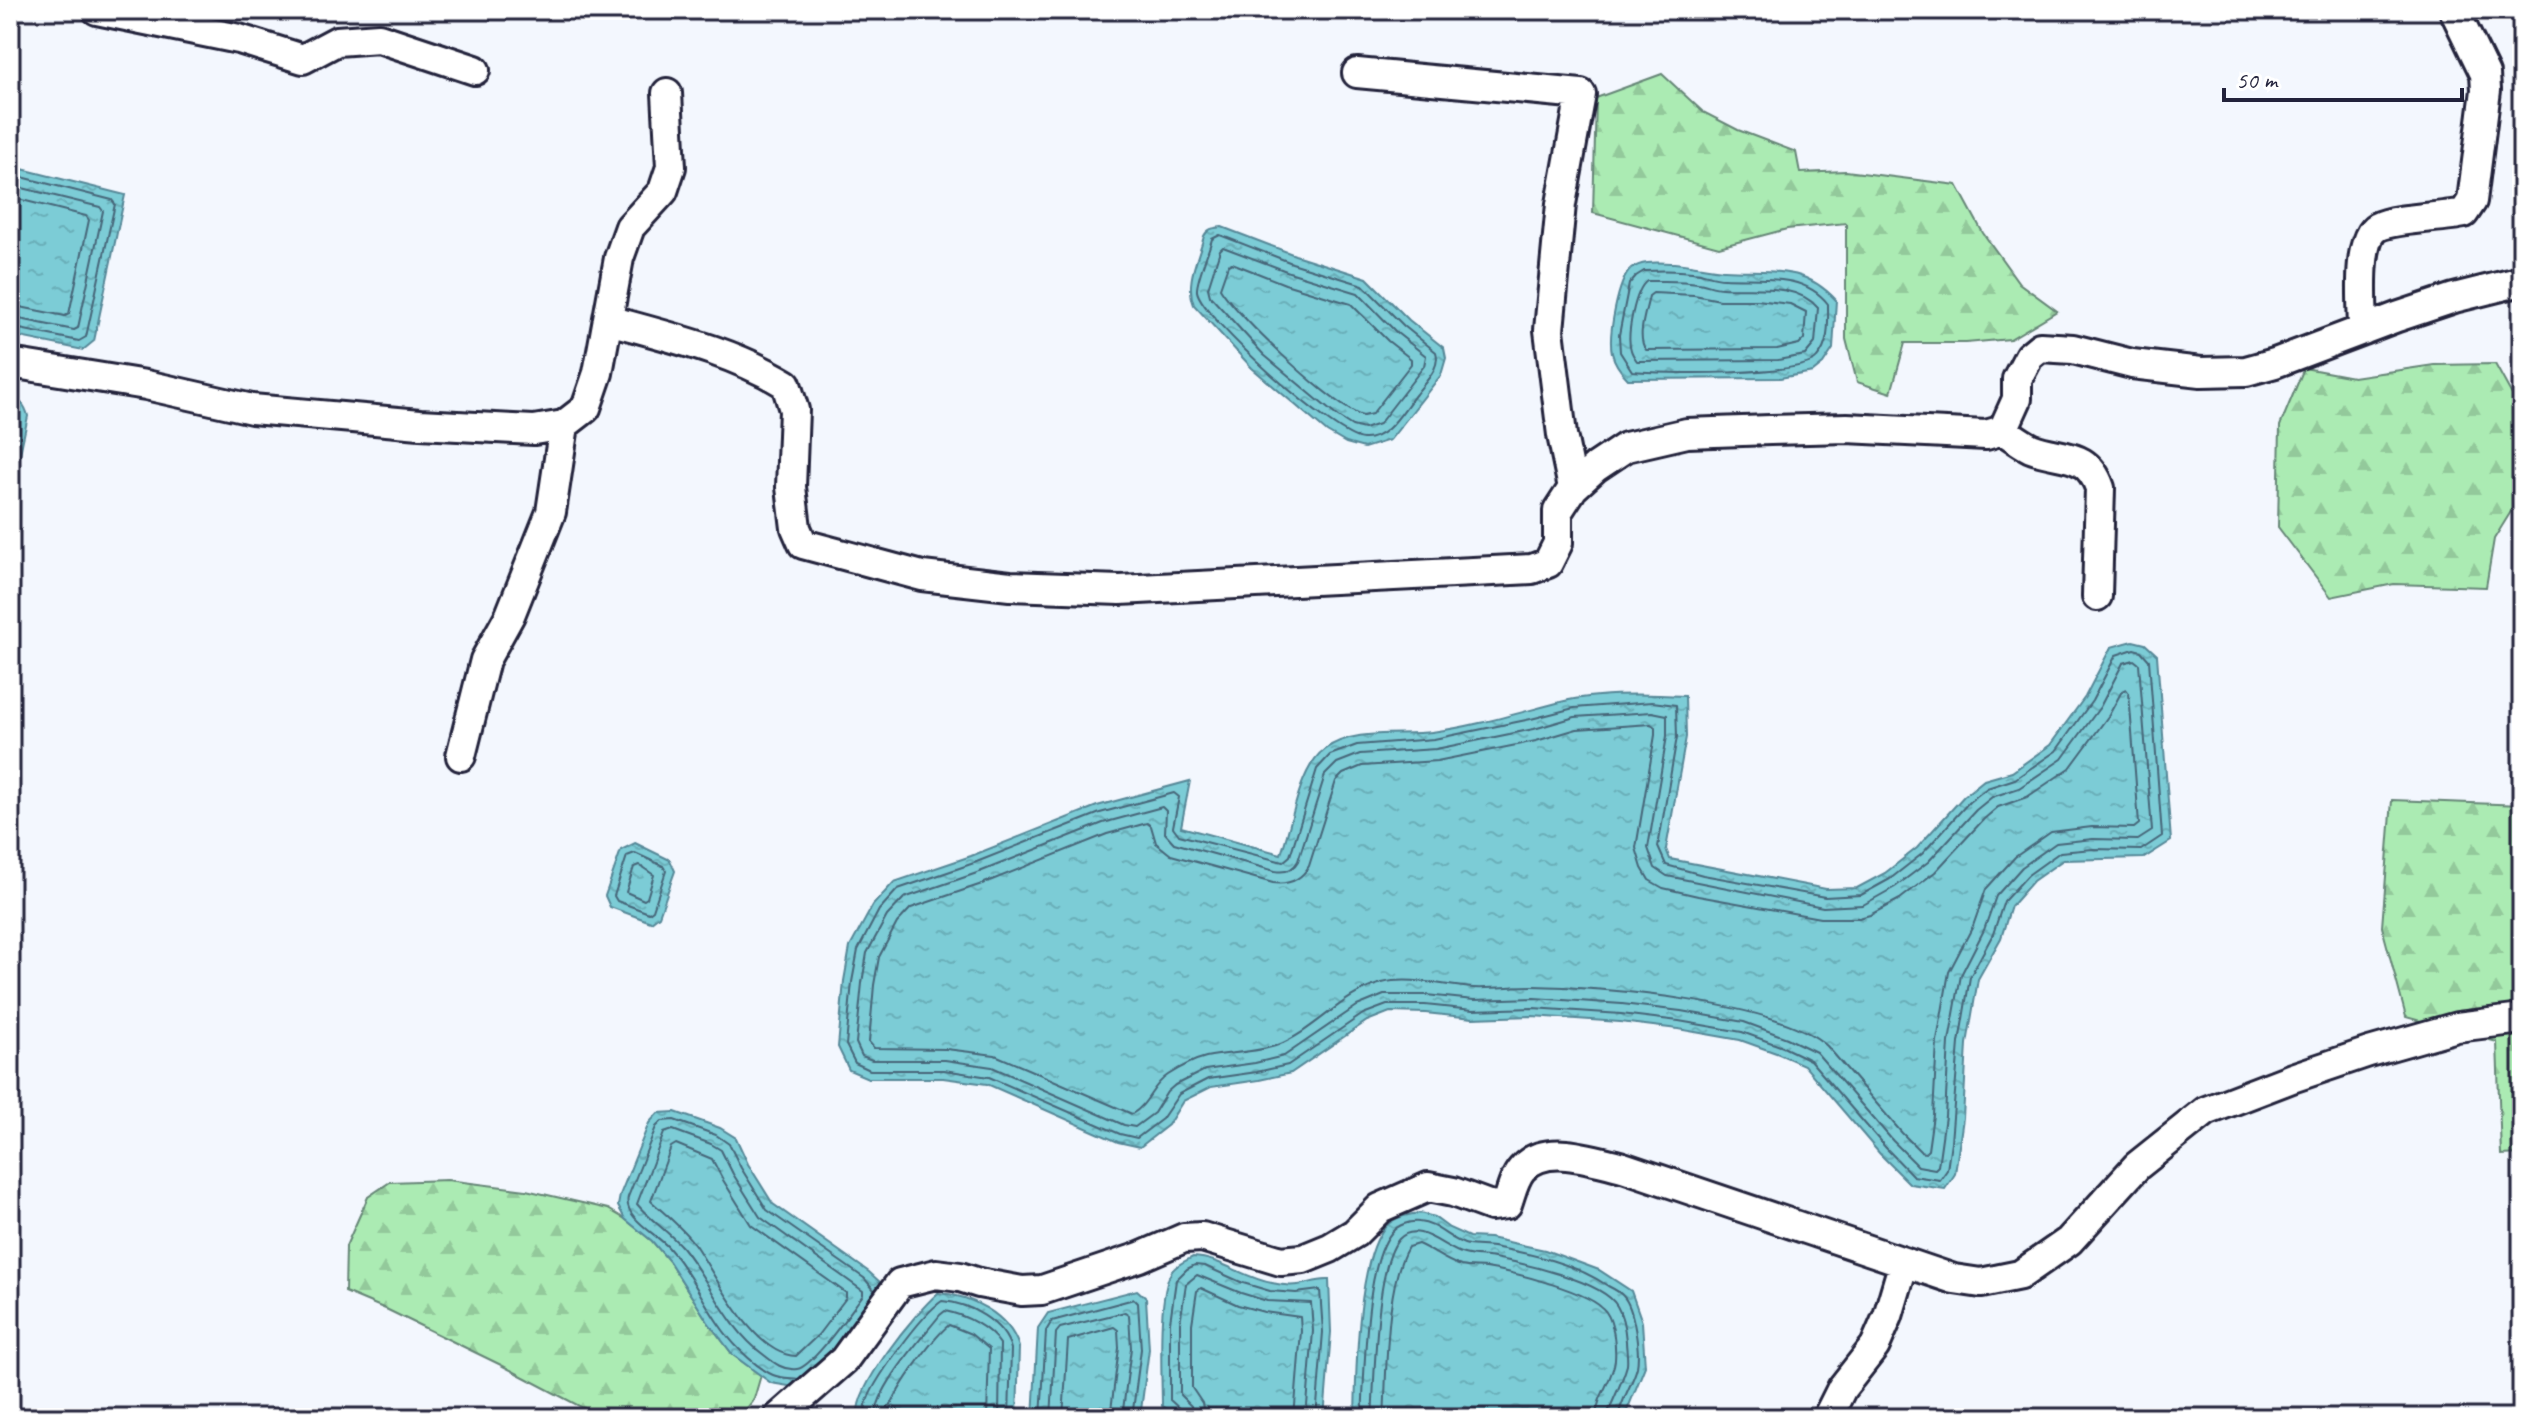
<svg xmlns="http://www.w3.org/2000/svg" width="2532" height="1428" viewBox="0 0 2532 1428" font-family="Caveat,sans-serif">
<style>
.forest{fill:url(#forest-firs);stroke:#668677;stroke-width:2}
.water{fill:url(#water-ripples);stroke:#578898;stroke-width:2}
.lines{fill:none;stroke-linecap:round;stroke-linejoin:round}
.shore{stroke:#466679;stroke-width:2}
.street-casing{stroke:#22223b;stroke-width:34}
.street{stroke:#fff;stroke-width:28}
</style>
<defs>
<pattern id="forest-firs" width="22" height="20" patternUnits="userSpaceOnUse" patternTransform="scale(2)"><rect width="22" height="20" fill="#abebb3"/><path d="M5 1l3.5 6h-7zM16 11l3.5 6h-7z" fill="#93c99b"/></pattern>
<pattern id="water-ripples" width="26" height="14" patternUnits="userSpaceOnUse" patternTransform="scale(2)"><rect width="26" height="14" fill="#7bccd6"/><path d="M2 4q2-2 4 0t4 0M15 11q2-2 4 0t4 0" fill="none" stroke="#6aafb9"/></pattern>
</defs>
<rect width="100%" height="100%" fill="#f3f7fe"/>
<filter id="ink" filterUnits="userSpaceOnUse"><feTurbulence type="fractalNoise" baseFrequency=".0125" numOctaves="2"/><feDisplacementMap in="SourceGraphic" scale="16" xChannelSelector="R" yChannelSelector="G"/><feConvolveMatrix kernelMatrix="1 2 1 2 8 2 1 2 1" color-interpolation-filters="sRGB"/></filter>
<g filter="url(#ink)">
<!-- forest -->
<path class="forest" d="M1662 74 1703 112 1738 130 1796 152 1800 173 1846 171 1957 185 1983 233 2019 283 2057 311 2010 339 1966 343H1905L1891 393 1857 382 1846 339V223L1787 229 1719 247 1593 213 1596 98Z
M2495 364 2522 413V484L2520 497 2494 539 2486 587 2394 584 2331 597 2278 527 2280 426 2304 368 2353 377 2434 365Z
M2392 800 2522 805V1154L2501 1155 2497 1042 2406 1017 2382 927Z
M447 1180 526 1190 608 1209 625 1219 652 1241 669 1261 708 1322 733 1355 761 1375 754 1399 739 1418H602L501 1365 388 1310 345 1292 346 1246 368 1197 390 1182Z"/>
<!-- water -->
<path class="water" d="M10 166 125 195 94 341 83 350 10 335Z
M1222 227 1295 255 1367 278 1409 320 1444 348 1446 358 1441 375 1390 440 1364 448 1346 443 1327 432 1252 368 1194 305C1185 282 1198 259 1204 236 1208 228 1214 228 1222 227Z
M1674 263C1691 264 1707 269 1724 270 1769 273 1802 263 1836 300L1833 349 1823 364 1813 372 1780 378 1628 379C1621 372 1614 362 1612 353 1608 335 1618 280 1631 269 1643 260 1660 263 1674 263Z
M10 398C21 400 25 405 28 416L10 501Z
M2133 641 2145 644 2157 655 2171 841 2144 858 2063 860 2033 881 2011 906 2001 938 1978 979 1967 1044 1963 1118 1955 1174 1945 1189 1910 1184 1880 1154 1804 1065 1779 1054 1740 1040 1678 1029 1620 1022 1532 1016 1473 1018 1425 1013 1390 1012 1367 1021 1291 1073 1259 1080 1211 1087 1183 1101 1168 1125 1140 1147 1118 1142 987 1084 943 1078H868L849 1070 838 1047 844 981 850 947 873 905 894 882 971 856 1097 806 1190 781 1181 827 1281 854C1292 825 1299 767 1325 749 1354 728 1398 736 1432 732 1478 726 1524 711 1569 700 1601 693 1652 694 1685 696L1686 737 1666 849 1670 859 1826 889 1857 888 1885 873 1917 848 1964 796 1984 780 2012 772 2050 745 2085 697 2111 647Z
M635 843 670 860 675 871 659 916 651 922 610 907 605 896 621 850Z
M675 1112 720 1128 736 1138 748 1164 773 1204 869 1272 882 1284 883 1298 800 1388 771 1383 733 1355 708 1322 669 1261 652 1241 625 1219 618 1206 620 1195 649 1123 658 1113Z
M1420 1213 1434 1217 1449 1228 1469 1237 1490 1238 1545 1250 1599 1270 1631 1291 1642 1322 1645 1366 1624 1418H1355C1356 1374 1357 1257 1386 1226 1396 1216 1408 1215 1420 1213Z
M1193 1257C1221 1258 1244 1278 1272 1283 1280 1285 1290 1286 1298 1285 1308 1284 1318 1279 1329 1280L1331 1332 1324 1418H1185L1173 1414 1162 1406C1162 1377 1157 1293 1172 1271 1177 1264 1185 1261 1193 1257Z
M1137 1290 1146 1298 1149 1349 1140 1418H1033L1038 1328 1048 1313Z
M938 1293C970 1295 1009 1314 1019 1347L1017 1418H858C853 1388 915 1313 938 1293Z"/>
<g class="lines">
<!-- shore -->
<path class="shore" d="M10 174 112 200 115 204 86 337 79 341 10 327
M10 185 100 207 103 211 78 328 74 330 10 317
M10 197 86 216 89 220 69 314 65 316 10 305
M1220 235 1292 263 1363 285 1404 326 1436 352C1441 368 1425 382 1416 394 1402 411 1388 440 1363 439 1337 439 1201 317 1197 291 1196 280 1209 251 1212 239Z
M1223 247 1289 272 1358 293 1397 333 1426 356 1424 366 1379 424 1364 429 1352 426 1338 417 1264 355 1210 296 1208 288 1220 250Z
M1232 263 1285 284 1351 304 1388 341 1411 359V364L1372 414 1363 416C1334 408 1236 315 1220 288L1228 265Z
M1644 271C1662 270 1682 270 1700 273 1708 275 1716 278 1724 278 1760 280 1803 272 1828 304 1828 322 1830 344 1817 358 1803 376 1660 374 1632 371L1620 352 1619 335 1629 284 1636 276Z
M1647 281C1664 281 1681 280 1698 283 1706 284 1714 288 1722 288 1753 290 1796 282 1818 308L1815 343 1805 355 1778 360 1637 361C1635 358 1632 354 1631 350 1626 336 1635 289 1647 281Z
M1653 293 1694 295 1720 300H1757L1790 304 1806 312 1804 339 1799 344 1777 349 1646 350C1636 337 1646 312 1649 296Z
M2134 649 2141 651 2149 660 2162 836 2141 850 2093 849 2060 852 2028 875 2004 901 1993 934 1970 977 1959 1043 1951 1142 1947 1170 1940 1180 1913 1176 1886 1148 1810 1060 1783 1047 1742 1032 1679 1021 1621 1014 1533 1008 1473 1010 1425 1005H1387L1363 1014 1288 1065 1257 1072 1208 1079 1179 1094 1162 1119 1137 1138 1120 1134 989 1077 944 1070H870L855 1063 846 1045 852 982 858 950 879 910 898 889 974 863 1100 813 1174 793 1179 797 1173 827 1179 835 1283 862 1290 856 1317 769 1330 755 1357 745 1434 739 1531 719 1574 708 1652 702 1676 705 1677 737 1658 847 1666 865 1703 875 1825 897 1861 895 1890 879 1922 854 1969 802 1987 788 2015 779 2056 751 2092 701 2116 655Z
M2134 660 2139 664 2152 831 2138 840 2093 839 2056 843 2022 867 1996 896 1984 930 1961 975 1949 1042 1945 1116 1938 1166 1935 1169 1918 1166 1893 1141 1816 1052 1787 1038 1744 1022 1681 1011 1622 1004 1534 998 1474 1000 1426 995H1384L1357 1006 1284 1056 1255 1063 1205 1070 1175 1085 1167 1092 1154 1113 1135 1127 1124 1125 992 1067 945 1060H872L862 1056 856 1043 862 983 867 953 887 916 904 898 977 873 1103 823 1162 807 1166 811 1165 833 1174 843 1275 871C1285 873 1293 870 1298 861L1325 775 1337 763 1360 754 1436 749 1534 729 1575 717 1652 712 1667 715V736L1648 848 1655 868 1667 876 1823 907 1863 905 1895 887 1928 862 1976 810 1992 797 2019 788 2062 759 2100 707 2123 663Z
M2126 689 2129 693 2139 824 2134 828 2092 827 2051 832 2015 857 1986 889 1973 926 1949 972 1937 1041 1933 1115 1928 1150 1925 1153 1921 1152 1902 1133 1827 1046C1781 1002 1599 987 1533 986 1513 986 1493 989 1473 988 1444 986 1411 976 1382 983 1341 994 1316 1030 1278 1045 1256 1053 1230 1052 1206 1057 1194 1060 1179 1068 1168 1075 1152 1085 1149 1104 1132 1114L995 1055 946 1049 874 1048 869 1042 874 985 879 957 897 923 911 908 982 884 1107 834 1147 823 1151 826 1156 843 1171 855 1273 883C1289 885 1301 880 1309 866L1336 781 1343 774 1362 766 1437 761 1536 741 1577 729 1651 724 1655 727V735L1636 848 1642 868 1649 880 1663 888 1698 896 1820 918H1859L1870 915 1900 899 1935 872 1984 819 1998 807 2027 797 2070 768 2109 715 2122 691Z
M635 853 663 866 666 871 653 910 649 913 617 901 614 896 627 856Z
M639 865 654 875 647 898 644 900 626 892 634 867Z
M673 1130 711 1144 721 1150 733 1174 760 1217 863 1291V1295C852 1309 813 1367 797 1369 784 1371 774 1363 764 1355 726 1327 711 1283 682 1247 668 1231 650 1220 637 1204L664 1133Z
M676 1144 712 1159 723 1180 751 1225 846 1293V1298L818 1335 796 1356C753 1355 717 1277 695 1245 683 1228 666 1215 651 1201L671 1147Z
M798 1379C790 1378 780 1378 773 1375 762 1370 747 1357 739 1349 709 1319 696 1278 668 1247 655 1233 623 1217 628 1197L656 1127 662 1121 674 1120 716 1135 729 1144 741 1168 767 1210 864 1278 875 1291
M865 1418C865 1413 865 1410 866 1405 871 1383 923 1313 942 1301 969 1303 1004 1322 1011 1349L1009 1418
M876 1418C874 1390 922 1338 940 1315L945 1311C965 1315 989 1327 1000 1344L999 1418
M888 1418C887 1399 934 1337 949 1325L971 1334 989 1349 987 1418
M1041 1418 1046 1331 1052 1321 1134 1299 1138 1303 1141 1349 1132 1418
M1051 1418 1056 1333 1060 1328 1125 1312 1129 1315 1131 1348 1122 1418
M1063 1418 1068 1340 1114 1327 1118 1330 1119 1348 1110 1418
M1183 1418 1181 1410 1170 1400V1322L1176 1280 1187 1269 1195 1265 1205 1266 1243 1283 1270 1291 1296 1293 1320 1290 1323 1332 1316 1418
M1193 1418 1191 1406 1180 1395V1323L1186 1284 1197 1275 1241 1293 1267 1301 1311 1303 1313 1331 1306 1418
M1205 1418 1202 1403 1192 1388V1324L1197 1291 1201 1288 1238 1305 1264 1312 1300 1317 1301 1331 1294 1418
M1362 1418C1365 1374 1364 1265 1392 1232 1398 1225 1409 1221 1419 1222 1437 1223 1450 1241 1468 1245 1476 1246 1485 1246 1493 1247 1532 1254 1574 1263 1608 1286 1612 1288 1620 1292 1623 1296 1634 1307 1640 1351 1637 1367 1633 1384 1620 1401 1618 1418
M1372 1418C1375 1379 1375 1266 1399 1239 1418 1219 1444 1249 1464 1254 1474 1257 1484 1256 1494 1258 1522 1263 1603 1281 1617 1306 1623 1316 1625 1329 1626 1341 1626 1348 1628 1357 1627 1365 1623 1380 1615 1396 1609 1410L1608 1418
M1384 1418C1387 1373 1385 1285 1408 1247L1418 1244C1432 1250 1445 1261 1461 1266 1469 1268 1478 1267 1486 1268 1512 1272 1591 1291 1606 1312 1614 1323 1616 1347 1615 1360 1613 1380 1596 1397 1596 1418"/>
<!-- street casing -->
<g class="street-casing">
<path id="street" d="M97 10 239 39 303 59 337 41 379 38 475 70
M1357 73 1581 94 1561 204 1549 330 1562 435 1573 488
M609 320C669 337 732 351 786 384L794 410 791 487 796 528 803 544 922 576 1010 586 1120 590 1532 569 1548 563 1558 543V511L1573 488 1596 467 1626 447 1687 433 1770 430 1847 428 1986 435 2003 430 2017 399V379L2029 356 2040 347 2073 349 2132 364 2201 372 2246 371 2275 363 2397 317 2454 298 2522 281
M2363 330C2363 308 2356 239 2377 227 2394 218 2442 218 2464 213L2472 201 2486 90 2485 74 2454 10
M10 363 146 385 252 409 420 424 534 430 564 425 586 408 598 373 619 258 630 227 663 191 671 167 667 93
M2003 430C2012 436 2021 443 2031 448 2061 460 2087 450 2100 488L2097 596
M461 756 485 660 510 615 551 512 564 425
M778 1418 844 1360 900 1283 936 1274 960 1277 979 1283 1022 1291 1042 1290 1140 1257 1184 1238 1202 1237 1281 1261 1303 1259 1330 1248 1355 1233 1380 1208 1428 1187 1453 1192 1491 1206 1507 1204C1511 1193 1514 1178 1522 1169 1545 1142 1593 1160 1623 1167L1954 1279 1981 1283 2020 1275 2069 1241 2137 1166 2206 1111 2292 1078 2369 1052 2457 1027 2522 1019
M1827 1418 1842 1388 1875 1346 1888 1316 1904 1262"/>
</g>
<!-- street -->
<use href="#street" class="street"/>
</g>
</g>
<!-- margin -->
<rect width="2532" height="1428" fill="none" stroke="#fff" stroke-width="40"/>
<rect x="20" y="20" width="2492" height="1388" fill="none" stroke="#22223b" stroke-width="3" filter="url(#ink)"/>
<!-- scale -->
<path d="M2224 88v12h238v-12" fill="none" stroke="#22223b" stroke-width="4"/>
<text x="2236" y="88" font-size="24" fill="#22223b" stroke="#ffffff" stroke-width="6" paint-order="stroke">50 m</text>
</svg>
